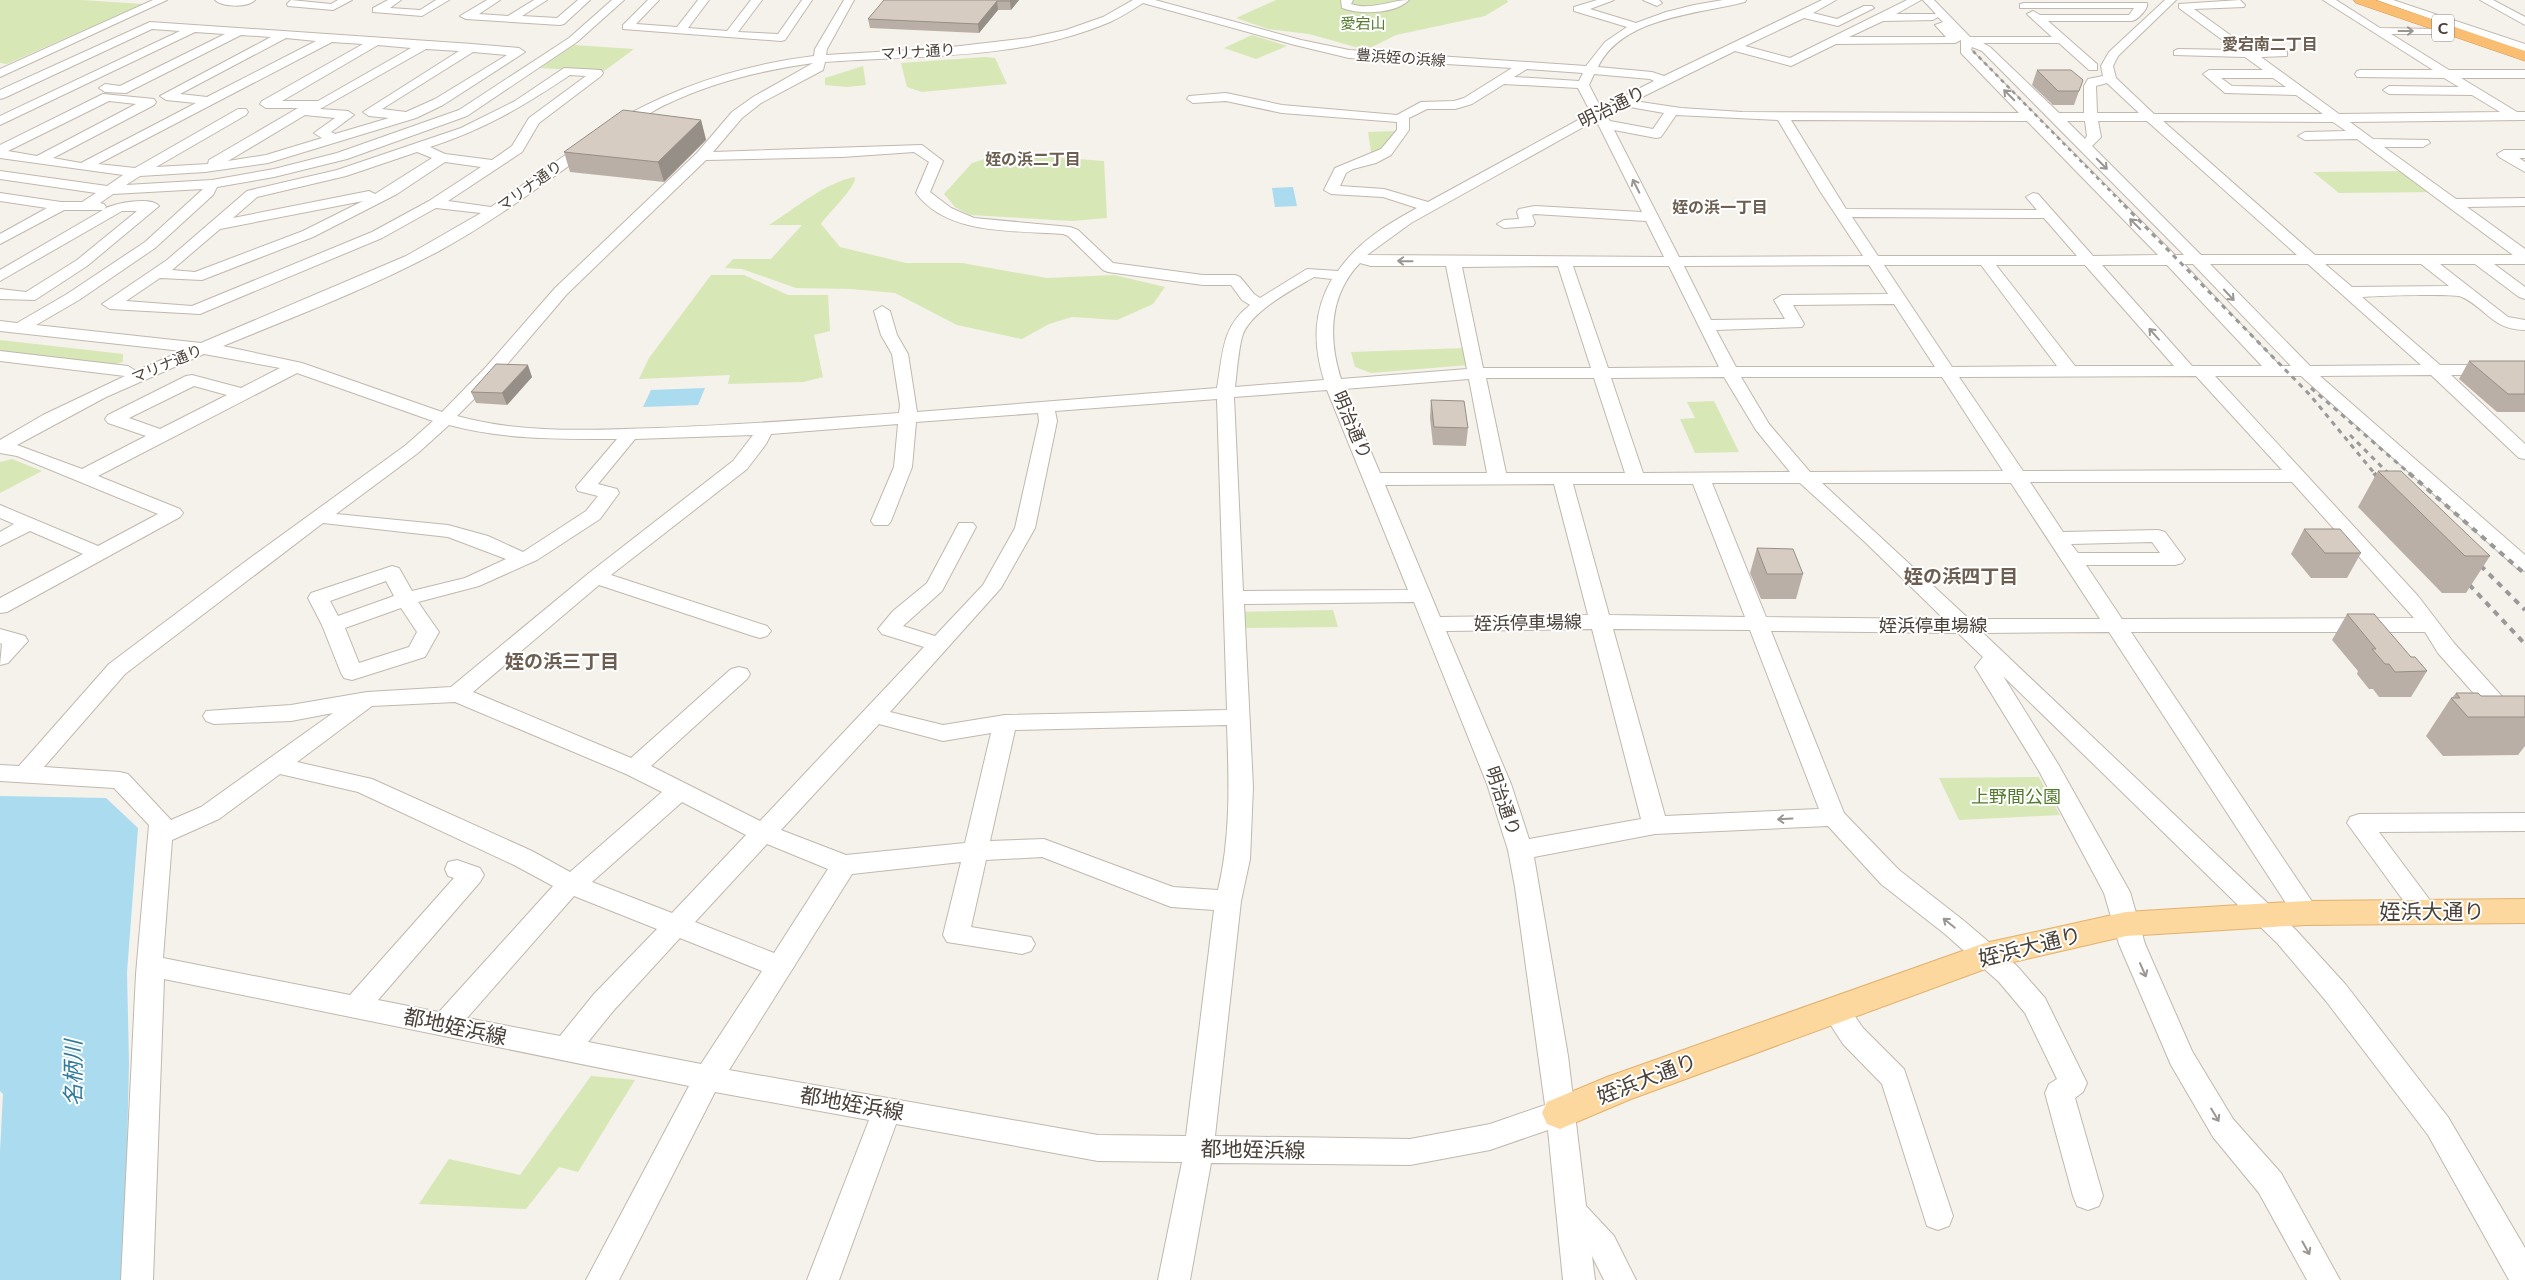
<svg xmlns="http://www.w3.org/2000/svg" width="2525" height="1280" viewBox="0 0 2525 1280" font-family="Mulish,'Noto Sans JP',sans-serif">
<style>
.green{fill:#d7e8b6}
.water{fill:#aadbef}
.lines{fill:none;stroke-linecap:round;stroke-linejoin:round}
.minor-casing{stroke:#c1b8ae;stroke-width:2}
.major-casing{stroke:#e1b26d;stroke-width:2}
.highway-casing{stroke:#da9140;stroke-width:1}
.minor{fill:#fff;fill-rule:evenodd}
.major{fill:#fcd79e;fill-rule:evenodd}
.highway{fill:#fabe72;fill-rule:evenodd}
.rail-far2{stroke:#999;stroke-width:2.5;stroke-dasharray:4 4;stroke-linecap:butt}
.rail-far1{stroke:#999;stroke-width:3;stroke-dasharray:5 5;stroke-linecap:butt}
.rail{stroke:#999;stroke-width:4;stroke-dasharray:6 6;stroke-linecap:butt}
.wall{fill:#b9afa6}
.shaded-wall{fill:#968f87}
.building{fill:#d7ccc1;stroke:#968f87}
.oneway{stroke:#9b9692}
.labels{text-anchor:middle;stroke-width:4;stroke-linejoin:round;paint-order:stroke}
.far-park-label{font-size:15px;fill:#537b2d;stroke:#fff}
.far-street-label{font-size:15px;fill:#4a4139;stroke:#fff}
.shield{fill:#fff;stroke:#807a74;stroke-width:1}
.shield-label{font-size:16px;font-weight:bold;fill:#4a4139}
.far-neighbourhood-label{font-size:16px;font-weight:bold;fill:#6c5e50;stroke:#fff}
.street-label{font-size:18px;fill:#4a4139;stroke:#fff}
.park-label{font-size:18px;fill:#537b2d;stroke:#fff}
.neighbourhood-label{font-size:19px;font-weight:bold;fill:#6c5e50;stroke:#fff}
.near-street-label{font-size:21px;fill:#4a4139;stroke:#fff}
.near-water-label{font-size:22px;font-style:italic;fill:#2f7a9c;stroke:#fff}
</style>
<rect width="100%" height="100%" fill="#f5f1eb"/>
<!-- green -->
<path class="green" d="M0 0H82L143 4 7 64 0 63Z
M1276 0H1507L1508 2 1485 16 1396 35 1366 50 1309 34 1268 29 1236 18Z
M1252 35 1287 46 1256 59 1224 48Z
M574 45 634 49 603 72 540 68Z
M985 57 995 58 1007 84 922 92 907 87 901 63Z
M863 66 866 85 847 87 825 85V78Z
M1398 131 1383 152H1371L1368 132Z
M1040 156 1104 161 1107 218 1072 221 970 215 955 207 944 194 972 163 988 158Z
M2411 171 2440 192 2339 193 2313 172Z
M855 177C856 188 829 212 821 224L840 247 906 263H962L1047 278 1114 275 1165 287 1153 304 1117 320 1072 317 1049 324 1022 339 957 325 895 293 851 289 796 288 742 269 725 268 733 259H771L802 225H769C796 208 824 183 855 177Z
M711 275H744L788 295H828L830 331 814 335 823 377 803 382 728 384 730 375 639 379 649 358Z
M0 340 123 354V362L112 365 0 353Z
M1464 348 1469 365 1371 373 1355 367 1351 352Z
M1714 401 1739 452 1695 453 1680 419 1695 418 1687 402Z
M12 459 42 471 0 493V462Z
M1333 610 1338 627 1233 628V612Z
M2039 777 2060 815 1959 820 1939 778Z
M591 1076 635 1080 578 1172 559 1167 526 1209 419 1204 449 1159 520 1175Z"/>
<!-- water -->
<path class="water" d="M1293 187 1297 206 1275 207 1272 188Z
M705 388 698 405 643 407 651 390Z
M0 796 106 798 138 828 127 972 129 1063 124 1280H0V1152L3 1094 0 1091Z"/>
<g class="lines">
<!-- minor casing -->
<g class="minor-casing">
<path id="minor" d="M153 0H167L0 77V69Z
M215 0H255C248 8 222 7 215 0Z
M291 0 331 4 338 0H352L333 10 288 6 287 4Z
M388 0H401L390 8 420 10 436 0H449L422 16 373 12V8Z
M487 0H500L479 14 508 16 534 0H547L522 16 557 18 578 0H590L564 24 560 25 466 19 460 16Z
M612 0H624L577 42 467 116 347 159 274 177 217 187 213 195 155 248 79 300 36 325 201 343 406 256 481 213 436 208 382 238 200 314 110 309 102 304 167 260 247 191 337 170 461 128 515 101 564 68 601 70 603 73 601 76 539 123 522 152 448 201 491 207 584 142H594L596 145 594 148C543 184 494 221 439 251 370 288 296 316 223 346L302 363 442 412 486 367 555 288 697 153 732 112 753 97 813 63C763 70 713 82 667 104 654 109 621 134 609 131L608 128 609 125C673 87 741 65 814 56L815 49 844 0H854L827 49 826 55 943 48 1029 38 1066 30 1103 17 1133 0H1155L1301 40 1349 50 1586 66 1605 42 1627 27 1574 11V7L1597 0H1614L1590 9 1636 23 1666 12 1694 5 1723 0H1746L1745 2C1698 14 1622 17 1598 67L1652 72 1664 76 1822 0H1836L1813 13 1837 19 1864 6H1872L1874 8 1838 26 1804 18 1745 46 1790 58 1907 0H1921L1896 14H1936L1923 0H1934L1970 37H2052L2029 16 2027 14 2033 11 2040 15H2129L2134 8H2020V4L2024 3H2147C2149 8 2138 20 2132 21H2048L2097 64V70H2089L2059 43H1983L1990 47 2059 113H2084V86L2088 79 2103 76 2101 66 2109 52 2165 0H2176L2118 56 2113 66 2116 78 2154 114H2323L2296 95 2225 93 2203 74 2209 70H2263L2245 57 2174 55V51L2178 49 2236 50 2179 8V4L2240 0 2245 5 2244 7 2194 9 2251 50 2287 52V56L2261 57 2339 114 2500 112 2472 95 2389 94 2383 90 2389 86 2459 87 2444 78 2357 77 2355 74 2357 71 2361 70H2433L2323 0H2336L2380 28 2436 29V33L2432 34H2391L2449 70H2525V78H2461L2517 112H2525V120L2350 122 2373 139 2428 140 2430 143 2423 147H2384L2456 199 2525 198V206L2467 207 2525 249V264H2494L2525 287V299L2519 297 2475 264H2440L2508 317 2525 320V330C2493 330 2487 309 2462 297 2455 293 2377 296 2362 297L2440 365H2525V375H2451L2525 444V459L2519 458 2431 375 2320 376 2525 555V571L2518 569 2301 376H2215L2418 596 2454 643 2525 722V744L2517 742 2438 653 2425 632H2131L2315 906 2319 913 2315 920 2306 923 2297 920 2109 632 1983 633 2296 930 2346 985 2448 1117 2525 1248V1280H2509L2428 1135 2326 1001 2278 944 2003 676 2058 764 2130 892 2145 944 2192 1051 2233 1119 2281 1173 2340 1280H2307L2259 1193 2213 1137 2171 1065 2119 944 2104 893 2039 771 1975 667 1983 657 1958 633 1771 631 1844 813 1899 870 1963 920 2017 966 2045 998 2087 1083 2083 1092 2075 1098 2103 1196 2099 1206 2088 1210 2077 1206 2073 1196 2045 1093 2049 1084 2057 1079 2025 1013 1999 982 1945 934 1881 884 1828 826 1655 834 1534 857 1568 1056 1586 1206 1614 1236 1636 1280H1604L1592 1256 1595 1280H1563L1548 1130 1490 1150 1410 1165 1211 1163 1190 1280H1158L1182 1162 1098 1161 896 1124 839 1280H807L869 1120 715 1092 619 1280H586L689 1086 164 979 153 1280H121L136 974 149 825 114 788 0 781V765L19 766 109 664 242 564 406 445 433 421 297 373 98 476 180 509 183 513 180 517 7 612 0 613V598L83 554 30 531 0 546V532L14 524 0 518V505L98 546 158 514 17 456 0 453V440L43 415 125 376 0 361V351L128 366 136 371 182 351 0 331V321L17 323 67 294 145 242 203 189 113 194 100 203 104 204 106 207 104 209C115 203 151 196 159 206L87 266 35 300 0 299V289L26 292 77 260 137 211H122L0 281V270L103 210H64L0 244V234L47 208 0 201V193L61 202H82L96 193 0 179V171L107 186 123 175 0 158V145L103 94 154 99 156 102 154 105 53 158 81 163 196 103 166 100 160 96 271 37 241 35 126 93 105 92 99 88 105 84 120 86 225 34 195 32 0 125V116L180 31 152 29 4 98 0 99V90L150 22 472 44 519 48 525 52 443 105 416 118 268 163 205 172 140 176 126 185 212 180 274 169 337 153 459 110 569 38ZM1143 3 1295 45 1349 58 1512 68 1464 98 1454 101 1421 102 1397 115 1282 105 1226 93 1189 96 1187 99 1193 103 1226 101 1282 113 1397 122V130L1381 149 1335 168 1324 190 1331 194 1383 197 1417 208C1386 225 1358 242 1338 271L1307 269 1260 298 1254 294 1240 277 1235 275H1203L1113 263 1078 230 1070 227 974 218 951 208 930 192 943 161 922 145 713 152 742 118 761 103 823 70 825 62C920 55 1021 60 1110 22 1121 17 1132 10 1143 3ZM1938 17 1943 22 1935 25 1946 37H1849L1883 21 1933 20ZM286 38 316 41 207 97 180 94ZM1961 40V53L2019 113 1742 112 1681 108 1634 101 1735 51 1791 66 1836 44 1955 43ZM332 42 363 44 262 101 260 104 266 108H298L209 160 208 164 156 167 246 115 248 112 246 109H238L135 168 98 164ZM378 45 411 48 318 101H282ZM1972 47 1982 51 2184 255H2175L1971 50ZM426 49 459 51 363 112 369 116 389 118 335 134 331 132 354 115 348 111 320 109ZM473 52 507 55 435 99 406 112 382 109ZM1527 69 1583 73 1579 81 1514 77ZM1594 74 1650 79 1654 81 1601 108 1589 85ZM570 75 586 76 529 118 512 146 492 160 445 154 430 147C485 129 522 107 570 75ZM2221 78H2273L2286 87 2232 86ZM2107 83 2139 113H2097L2096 86ZM1504 84 1578 88 1591 113 1428 202 1384 189 1340 186 1346 173 1353 169 1376 163 1391 155 1409 130V118L1427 109H1455L1472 104ZM109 101 136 104 37 156 8 151ZM1624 106 1664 113 1653 129 1610 121 1606 115ZM305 115 335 118 314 133 322 138 266 155 228 161ZM1676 115 1778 120 1820 191 1863 256 1679 257 1614 130 1656 138 1661 137ZM1596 120 1642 212 1535 206 1519 209 1517 212 1519 219 1504 220 1497 224 1504 228 1533 226 1535 223 1532 215 1535 214 1646 221 1664 257 1367 255 1411 223ZM1791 120 2027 121 2158 255 2093 256 2038 194 2033 193 2026 197 2037 210 1846 209ZM2067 121H2085L2087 136 2085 139ZM2098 121H2147L2297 255H2201L2092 146 2101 137ZM2163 121 2333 122 2346 131 2305 132 2298 136 2305 140 2357 139 2513 255H2315ZM417 152 432 158 375 194 369 191 233 218 257 197 346 176ZM914 152 929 162 916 193C947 236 1016 230 1063 234L1068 236 1103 270 1108 272 1203 285H1231L1242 300 1250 305C1221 327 1223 355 1217 388L917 412 908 354 897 335 890 311 882 306 874 311 881 335 892 354 900 405 899 413C819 419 738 425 657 428 591 430 522 434 457 416L498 375 567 294 706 160 842 157ZM445 162 481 167 429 201 372 232 192 306 126 301 160 278 202 280 313 237 397 194ZM363 201 303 231 195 272 172 270 220 229ZM1852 217 2044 218 2077 256H1878ZM1360 263 1371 266H1446L1467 369 1341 379C1328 338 1329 295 1360 263ZM2184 264H2193L2291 366H2280ZM2210 264H2308L2421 365 2310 366ZM2325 264H2421L2449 286 2352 287ZM1869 265 1888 294 1782 295 1774 300 1785 319 1711 320 1684 266ZM1884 265H1981L2057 366 1952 367ZM1996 265H2085L2174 366H2075ZM2102 265H2167L2262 366H2192ZM1558 266 1591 368H1483L1462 267ZM1573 266H1669L1719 367 1608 368ZM1314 277 1332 279C1313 312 1313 344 1324 380L1235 387C1237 371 1238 353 1242 337 1249 312 1292 290 1314 277ZM1894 304 1935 367H1736L1716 330 1802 327 1804 324 1793 305ZM204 354 280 368 241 388 192 375 186 376 108 415 105 419 108 423 146 436 82 469 17 445 106 397ZM2196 376 2282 470 2023 471 1959 377ZM1724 377 1756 430 1790 472 1643 473 1611 378ZM1741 377H1942L2003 471 1810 472 1769 424ZM1486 378H1594L1625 473H1506ZM1469 379 1487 473H1380L1344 389ZM194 386 227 395 160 429 129 418ZM1327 390 1408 590 1243 591 1234 397ZM1217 399 1227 710 1005 715 943 725 890 712 1001 588 1035 528 1057 421 1055 411ZM1038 413 1039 421 1015 528 983 585 935 636 903 626 942 591 976 527 973 523H959L927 583 893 611 878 629 882 634 924 647 760 821 651 766 747 679 750 674 747 669 739 667 731 669 631 758 473 692 599 585 753 636 760 638 767 636 771 631 767 626 611 575 747 469 766 444 771 434 898 424 894 467 871 521 874 525H888L891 521 912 467 916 422ZM449 425C505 440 560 439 617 439L576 487 578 491 598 496 586 511 523 552 488 536 448 525 336 514 418 453ZM753 435 733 461 589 573 451 687 367 692 291 705 206 711 203 716 206 721 214 724 291 721 333 713 201 807 171 820 128 774 120 772 44 767 125 674 323 523 448 537 506 559 465 578 412 591 399 568 392 566 311 593 308 598 322 625 341 673 344 678 352 680 425 657 439 632 418 602 479 586 537 560 600 519 619 493 617 489 598 484 635 439ZM2030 482H2292L2414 618 2122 619 2086 565H2175L2182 563 2185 559 2165 532 2158 530 2063 532ZM1712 483H1800L1866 543 1944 619 1766 617ZM1822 483H2011L2100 619H1969ZM1554 484 1588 615 1440 617 1385 485ZM1573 484H1693L1745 617 1609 615ZM2152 542 2160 553H2078L2071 544ZM386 581 394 596 338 616 330 601ZM1414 602 1487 784 1508 850 1515 887 1545 1105 1490 1124 1410 1139 1215 1136 1241 901 1250 859 1253 787 1244 604ZM401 608 417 632 409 647 359 663 345 628ZM1592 629 1641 819 1529 839 1511 784 1446 631ZM1613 629 1750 630 1819 809 1665 816ZM455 702 626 774 662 792 570 872 532 851 372 779 297 762 372 706ZM879 724 943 741 991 733 965 843 846 855 781 830ZM1227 725C1229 781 1231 836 1218 890L1173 887 1044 839 990 841 1015 730ZM280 774 358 792 514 865 553 886 439 1012 378 1000 480 882 484 875 480 868 457 860 448 862 445 869 448 876 454 878 350 995 163 958 172 840 219 819ZM682 802 746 835 672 913 592 882ZM767 844 828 869 774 953 695 922ZM1042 857 1171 907 1214 910 1186 1136 1098 1135 729 1070 852 874 961 862 943 935 947 942 1022 954 1031 951 1035 944 1031 937 971 927 986 860ZM574 896 657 929 594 994 560 1036 467 1018ZM680 938 762 971 701 1064 588 1042 614 1010Z
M648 0H659L636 24 677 27 698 0H709L688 28 727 31 751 0H762L738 32 778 34 802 0H812L785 40 781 41 623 29V25Z
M1341 0H1353L1351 4C1371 11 1390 0 1409 0 1395 14 1361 15 1342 8Z
M1643 0H1659L1662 3 1657 6Z
M2377 0H2393L2525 44V52Z
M2480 0H2493L2525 17V25Z
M2504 150H2525V158H2519L2525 162V172L2499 157 2497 154Z
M0 629 25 636 28 641 8 663 0 665 2 644 0 643Z
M2525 813V831L2379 832 2438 911 2434 918 2425 921 2416 918 2347 823 2350 817 2359 814Z
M1835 999 1845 1002 1863 1028 1904 1069 1953 1216 1949 1226 1938 1230 1927 1226 1882 1084 1843 1044 1821 1010 1825 1002Z"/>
</g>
<!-- major casing -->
<g class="major-casing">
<path id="major" d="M2525 899V923L2306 925 2126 936 1988 968 1631 1099 1560 1129 1547 1124 1542 1113 1547 1102 1607 1077 1985 943 2126 912 2306 901Z"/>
</g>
<!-- highway casing -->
<g class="highway-casing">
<path id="highway" d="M2354 0H2375L2525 51V61L2356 3Z"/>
</g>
<!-- minor -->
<use href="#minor" class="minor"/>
<!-- major -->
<use href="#major" class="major"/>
<!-- highway -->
<use href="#highway" class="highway"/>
<!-- rail-far2 -->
<path class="rail-far2" d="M1973 51 2125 206"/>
<!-- rail-far1 -->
<path class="rail-far1" d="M2124 205 2310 395 2375 474
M2311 388 2410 474
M2350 435 2389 474"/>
<!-- rail -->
<path class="rail" d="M2374 473 2384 485
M2388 473 2396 481
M2409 473 2525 574
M2472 557 2525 610
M2461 576 2525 644"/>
</g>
<!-- wall -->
<path class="wall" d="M884 0H1019L1011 10H998L979 33 870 28 868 19Z
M2037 70 2083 80 2074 105H2053L2032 85Z
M701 120 706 140 664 182 570 172 564 152Z
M2469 361 2525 362V412H2497L2459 379Z
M532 377 507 405 476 403 471 392Z
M1431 400 1468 428 1466 446 1433 445 1430 418Z
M2378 471 2490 556 2466 593H2442L2358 507Z
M2304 529 2361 553 2347 578H2311L2291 554Z
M1757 548 1803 574 1796 599H1761L1750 573Z
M2347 614 2411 657 2427 671 2411 697H2379L2373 689H2369L2357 674 2358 671 2332 640Z
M2456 693 2481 696H2525V746L2518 755 2443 756 2426 736 2451 698H2452Z"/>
<!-- shaded-wall -->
<path class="shaded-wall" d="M1011 0H1019L1011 10 1010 1Z
M997 1 998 10 979 33 978 24Z
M701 120 706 140 664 182 658 162Z
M528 365 532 377 507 405 502 393Z"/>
<!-- building -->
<path class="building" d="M884 0H1011L1010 1H997L978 24 868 19Z
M2037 70H2071L2083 80 2079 91H2058Z
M623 110 701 120 658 162 564 152Z
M2469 361H2525V394H2508Z
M496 364 528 365 502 393 471 392Z
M1431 400 1464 401 1468 428 1434 427Z
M2378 471H2401L2490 556H2465Z
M2304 529H2340L2361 553H2325Z
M1757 548 1793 549 1803 574H1767Z
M2347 614H2374L2411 657H2415L2427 671 2395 672 2389 664H2385L2372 649H2376Z
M2456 693H2478L2481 696H2525V717H2468L2451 698H2460Z"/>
<!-- one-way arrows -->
<defs><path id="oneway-shaft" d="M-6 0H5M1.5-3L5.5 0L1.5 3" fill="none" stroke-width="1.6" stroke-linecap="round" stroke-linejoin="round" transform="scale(1.25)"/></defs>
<g class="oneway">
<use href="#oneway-shaft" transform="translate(2406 31)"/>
<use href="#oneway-shaft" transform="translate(2009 95) rotate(-135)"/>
<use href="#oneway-shaft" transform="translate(2102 164) rotate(45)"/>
<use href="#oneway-shaft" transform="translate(1636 186) rotate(-117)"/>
<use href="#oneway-shaft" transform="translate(2135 224) rotate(-135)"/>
<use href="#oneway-shaft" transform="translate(1405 261) rotate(-179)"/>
<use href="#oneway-shaft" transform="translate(2229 295) rotate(47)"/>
<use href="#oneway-shaft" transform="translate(2154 334) rotate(-132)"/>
<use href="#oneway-shaft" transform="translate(1785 819) rotate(177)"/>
<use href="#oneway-shaft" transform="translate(1949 923) rotate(-141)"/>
<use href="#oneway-shaft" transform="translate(2143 970) rotate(66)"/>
<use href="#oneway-shaft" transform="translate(2215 1115) rotate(59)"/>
<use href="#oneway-shaft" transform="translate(2306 1248) rotate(61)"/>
</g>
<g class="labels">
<!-- far-park labels -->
<g class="far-park-label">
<text x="1363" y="29">愛宕山</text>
</g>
<!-- far-street labels -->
<g class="far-street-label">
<text transform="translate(918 52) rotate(-4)" y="5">マリナ通り</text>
<text transform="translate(1401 58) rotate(4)" y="5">豊浜姪の浜線</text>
<text transform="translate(530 186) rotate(-36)" y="5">マリナ通り</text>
<text transform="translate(167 364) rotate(-23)" y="5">マリナ通り</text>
</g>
<!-- shield labels -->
<rect class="shield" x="2432" y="14.5" width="22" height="27" rx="4"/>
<g class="shield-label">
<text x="2443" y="34">C</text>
</g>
<!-- far-neighbourhood labels -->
<g class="far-neighbourhood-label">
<text x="2270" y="50">愛宕南二丁目</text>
<text x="1033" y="165">姪の浜二丁目</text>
<text x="1720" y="213">姪の浜一丁目</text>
</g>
<!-- street labels -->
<g class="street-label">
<text transform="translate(1612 107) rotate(-26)" y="6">明治通り</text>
<text transform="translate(1352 425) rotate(67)" y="6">明治通り</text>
<text transform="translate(1528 623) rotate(-1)" y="6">姪浜停車場線</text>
<text x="1933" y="632">姪浜停車場線</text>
<text transform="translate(1503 801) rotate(71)" y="6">明治通り</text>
</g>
<!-- park labels -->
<g class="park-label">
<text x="2016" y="803">上野間公園</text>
</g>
<!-- neighbourhood labels -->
<g class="neighbourhood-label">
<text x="1961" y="583">姪の浜四丁目</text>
<text x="562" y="668">姪の浜三丁目</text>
</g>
<!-- near-street labels -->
<g class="near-street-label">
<text x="2432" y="919">姪浜大通り</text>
<text transform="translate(2030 947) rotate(-14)" y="7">姪浜大通り</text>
<text transform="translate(455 1027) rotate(12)" y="7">都地姪浜線</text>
<text transform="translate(1647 1079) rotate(-21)" y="7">姪浜大通り</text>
<text transform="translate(852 1104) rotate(10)" y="7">都地姪浜線</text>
<text transform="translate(1253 1150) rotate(1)" y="7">都地姪浜線</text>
</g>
<!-- near-water labels -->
<g class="near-water-label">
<text transform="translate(73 1073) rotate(-90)" y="8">名柄川</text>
</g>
</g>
</svg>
